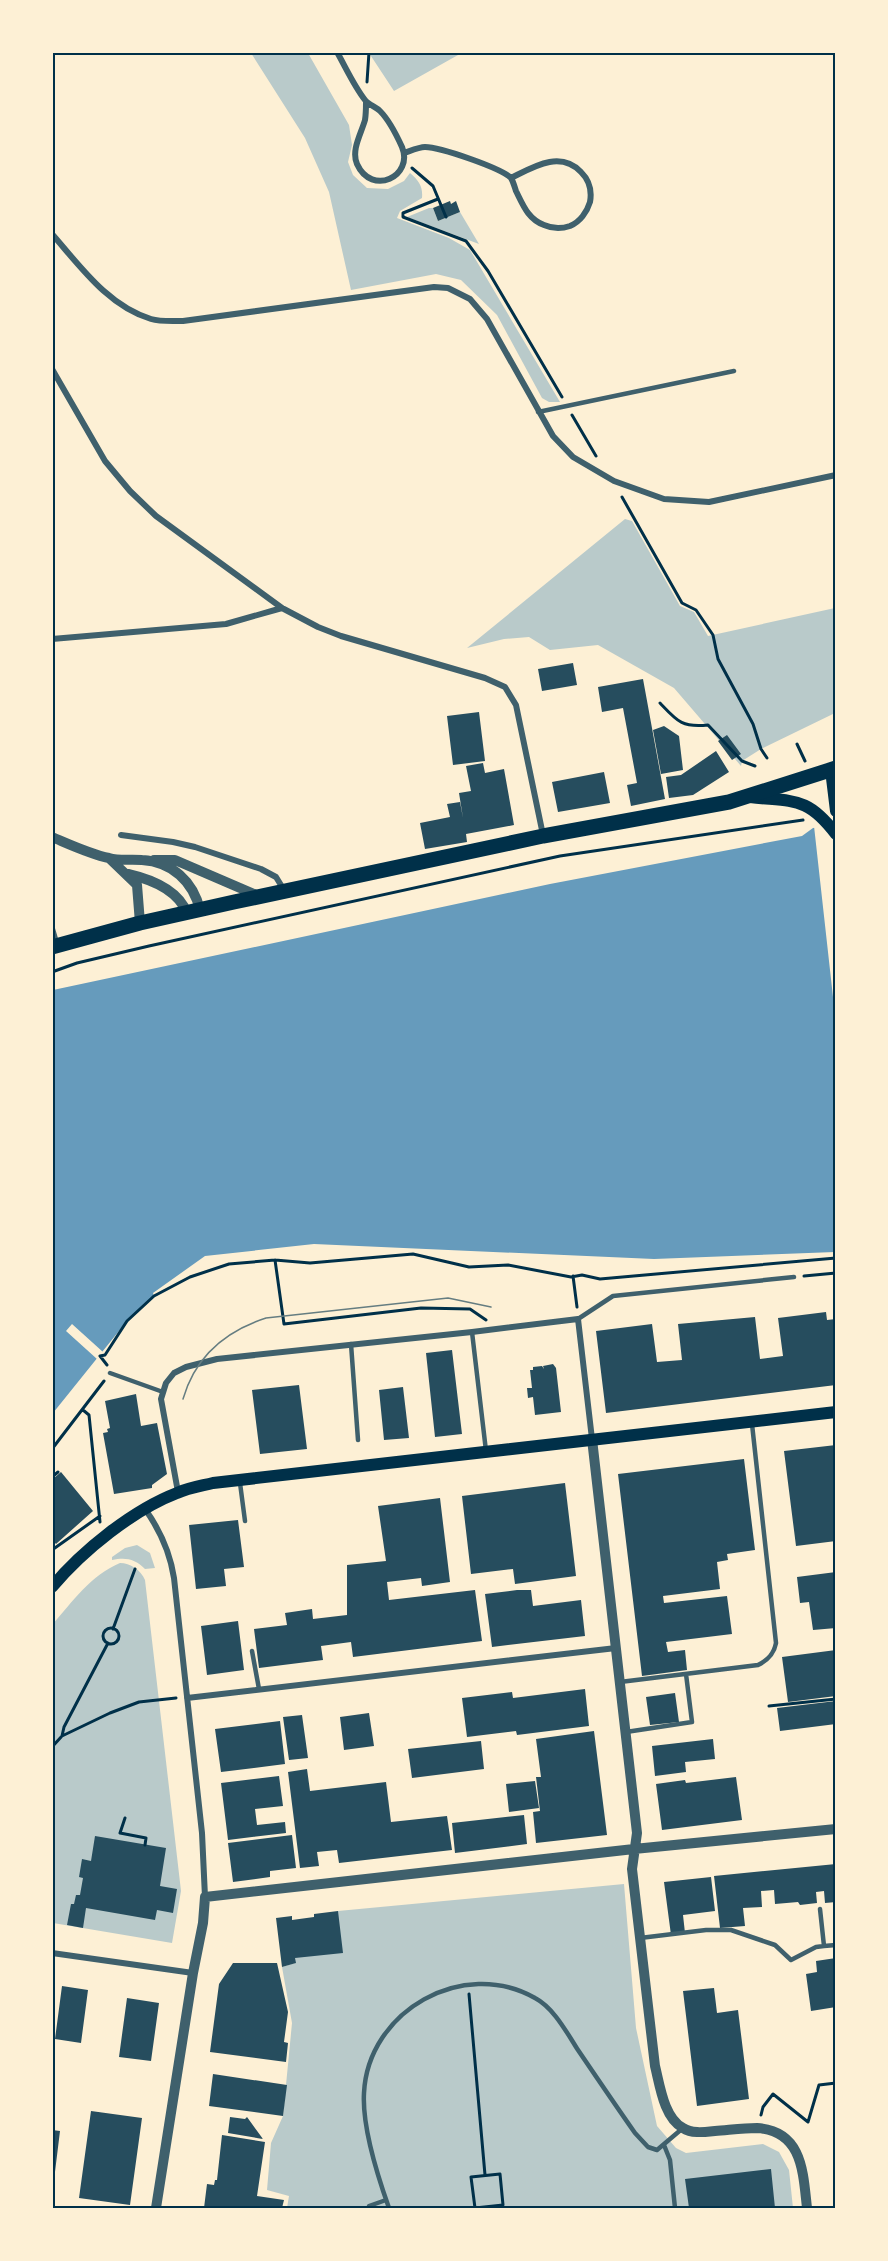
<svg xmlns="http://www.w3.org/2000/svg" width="888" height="2261" viewBox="0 0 888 2261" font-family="Cabin,sans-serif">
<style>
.green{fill:#b9caca}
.water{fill:#669bbc}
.pier{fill:#fdf0d5}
.building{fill:#264d5e}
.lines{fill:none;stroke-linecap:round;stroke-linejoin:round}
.path{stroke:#003049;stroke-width:3}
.service{stroke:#3f606c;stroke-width:4.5}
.minor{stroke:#3f606c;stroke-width:6}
.tertiary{stroke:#3f606c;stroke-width:10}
.secondary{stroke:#003049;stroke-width:12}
.primary{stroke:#003049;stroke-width:15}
.tram{stroke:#657d81;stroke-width:1.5}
.neatline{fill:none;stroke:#003049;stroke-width:2}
</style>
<rect width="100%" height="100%" fill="#fdf0d5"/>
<!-- green -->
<path class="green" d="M251 53H308L349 125 352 145 348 162 353 175 367 188 388 189 404 181 410 173C419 181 423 186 422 198L400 211 397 218 449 238 470 250 560 402H549L542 398 497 315 461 280 436 274 351 290 329 192 305 138Z
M369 53H458V55L394 91Z
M429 208H433L438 221 460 212 479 244 407 217Z
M625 519 632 521 680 606 694 612 708 636 835 608V713L761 749 742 761 741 766 674 688 598 645 550 650 529 637 504 639 467 648Z
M137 1545 150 1553 155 1568 145 1569C135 1559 126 1557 112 1560V1557L125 1548Z
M120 1563C130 1563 141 1570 145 1580L181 1891 172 1943 53 1923V1624C72 1602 91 1575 120 1563Z
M624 1884 636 2028 657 2126 676 2148 686 2153 763 2144 779 2152 789 2170 793 2208H287L289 2196 267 2190 271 2143 283 2116 292 2023 282 1967 295 1963V1958L338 1911Z"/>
<!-- water -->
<path class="water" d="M835 825V1252L654 1259 314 1244 205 1256 153 1293 154 1296 127 1321 53 1413V990L550 884 802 836 813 828Z"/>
<!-- pier -->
<path class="pier" d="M835 823V1015L814 826Z
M72 1324 103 1352 97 1359 66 1331Z"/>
<!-- building -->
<path class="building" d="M450 201 451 204 456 201 460 212 438 221 433 208Z
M573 663 577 685 542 691 538 669Z
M643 679 665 799 631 806 627 785 637 783 623 708 602 712 598 687Z
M479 712 485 761 453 765 447 716Z
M664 726 679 736 683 770 661 774 653 730Z
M727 735 741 754 732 760 718 741Z
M716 751 729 772 693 795 669 798 666 777 681 775Z
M483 763 485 773 504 769 514 825 466 834 467 842 425 849 420 823 450 817 447 804 460 802 463 818 459 793 471 791 466 766Z
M604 772 610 803 558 812 552 782Z
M826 1312 827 1320 836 1319V1385L606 1413 596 1331 652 1324 657 1362 682 1360 678 1324 755 1317 760 1359 783 1356 778 1318Z
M452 1350 462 1434 435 1437 426 1353Z
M553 1364 556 1368 561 1412 535 1415 533 1397 528 1398 527 1388H532L530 1370H533V1367L542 1366 544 1369 543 1366Z
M299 1385 307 1449 260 1454 252 1390Z
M403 1387 409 1438 384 1440 379 1390Z
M136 1394 141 1426 157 1423 167 1474 152 1485V1488L114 1494 103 1433 108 1432 107 1429 110 1428 105 1401Z
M836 1445V1541L796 1546 784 1451Z
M744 1459 755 1550 727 1554 728 1560 717 1562 720 1589 663 1596 664 1603 727 1596 732 1634 666 1642 668 1652 685 1650 687 1670 642 1676 618 1474Z
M61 1472 93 1511 56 1544 52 1540V1477L54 1478Z
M565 1483 576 1576 515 1584 513 1569 471 1574 462 1496Z
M440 1498 450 1582 422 1586 421 1578 387 1582 389 1600 475 1590 482 1641 353 1657 351 1642 321 1646 323 1660 259 1668 254 1629 287 1625 285 1613 312 1609 313 1619 347 1615V1565L386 1561 378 1506Z
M238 1520 244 1567 224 1569 226 1586 196 1589 189 1525Z
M836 1572V1628L813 1630 809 1602 800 1603 797 1577Z
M517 1590H531L533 1606 581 1600 585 1636 492 1647 485 1594Z
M238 1621 244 1670 207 1675 201 1626Z
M836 1650V1696L788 1702 782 1657Z
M585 1689 589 1726 517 1735 516 1731 467 1737 462 1698 512 1692 513 1698Z
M675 1693 679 1722 650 1725 646 1697Z
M836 1701V1724L780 1731 777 1708Z
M369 1713 374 1746 344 1750 340 1717Z
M302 1715 308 1758 289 1760 283 1717Z
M280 1721 285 1764 221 1772 215 1729Z
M594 1731 607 1835 536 1843 533 1812 540 1811 536 1777H541L536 1739Z
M713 1739 715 1759 685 1762 686 1772 655 1776 652 1746Z
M481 1741 484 1769 412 1778 408 1749Z
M307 1769 310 1791 386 1782 391 1822 447 1816 452 1850 339 1863 337 1850 317 1852 319 1866 300 1868 288 1772Z
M279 1776 283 1806 255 1809 257 1825 285 1822 286 1833 228 1840 221 1783Z
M736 1777 742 1820 662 1830 656 1784 685 1780 686 1783Z
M535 1781 539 1808 509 1812 506 1784Z
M524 1815 527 1844 455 1853 452 1823Z
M292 1835 296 1868 270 1871V1877L233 1882 228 1843Z
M95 1836 166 1848 160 1886 177 1889 173 1913 157 1910 155 1920 86 1908 83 1928 67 1925 71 1904H74L76 1895H80L83 1878 79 1877 82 1859 91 1861Z
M836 1864V1902L825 1903 824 1891 816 1892 817 1903 800 1905 798 1902 775 1904 774 1890 761 1891 762 1907 743 1908 745 1926 720 1928 714 1876Z
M711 1877 715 1911 683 1915 685 1933 671 1935 664 1882Z
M338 1911 343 1953 295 1958 296 1963 282 1967 276 1918 292 1916V1920L314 1917V1914Z
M836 1958V2007L811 2011 806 1974 817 1972 816 1961Z
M233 1963H277L288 2012 284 2042 288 2043 286 2062 210 2052 219 1984Z
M62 1986 88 1990 81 2043 55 2039Z
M714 1988 717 2013 738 2010 749 2099 697 2106 683 1991Z
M127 1998 159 2003 151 2061 119 2057Z
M213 2074 287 2085 283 2116 209 2106Z
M91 2111 142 2118 130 2205 79 2198Z
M230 2117 245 2119 247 2117 263 2139 228 2133Z
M52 2130 60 2131 54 2180H52Z
M222 2135 265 2142 257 2196 284 2200 282 2208H204L207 2184 214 2185 215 2180H217Z
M771 2169 775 2208H689L685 2179Z"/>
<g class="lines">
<!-- path -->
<path class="path" d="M367 82 369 52
M412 168 433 186 446 217
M438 199 403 213V217L466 241 488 271 562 397
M572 415 596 456
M622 497 682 603 696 610 713 635 718 659 753 724 761 749 767 758
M660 703C677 721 682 728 708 725L742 761 755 766
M797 744 805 761
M52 972 77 963 149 946 560 856 803 820
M275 1260 284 1324 421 1308 470 1309 486 1320
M573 1276 577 1307
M804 1276 836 1273
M107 1365 100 1356 105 1355 127 1321 154 1296 190 1277 229 1264 275 1260 310 1263 413 1254 469 1267 508 1265 571 1277 582 1275 600 1279 836 1258
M83 1410 89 1415 100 1522
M52 1449 104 1381
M52 1477 58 1472
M52 1550 100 1516
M103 1636a8 8 0 1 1 16 0a8 8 0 1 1-16 0Z
M113 1629 135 1569
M769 1706 836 1699
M62 1736 64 1727 108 1643
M52 1747 62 1736 110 1713 139 1702 176 1698
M125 1818 120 1833 146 1838 145 1845
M469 1994 485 2175
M761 2115 763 2107 773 2094 808 2122 819 2085 836 2083
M500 2174 503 2205 475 2208 471 2177Z"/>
<!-- service -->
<path class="service" d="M538 412 734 371
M52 926 57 943
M578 1319 613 1296 794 1277
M472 1332 486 1451
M351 1344 358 1440
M110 1373 163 1392
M240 1483 245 1521
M252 1651 259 1689
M620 1682 758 1665C768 1660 774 1654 776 1643L752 1424
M626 1732 692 1722 686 1674
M640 1938 706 1930H731L775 1945 791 1960 816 1947 824 1946 820 1909
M824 1946 836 1945
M664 2145 670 2160 675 2208
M369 2208V2206L386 2200
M389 2208C378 2177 362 2126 364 2093 368 2011 463 1957 535 1998 554 2008 567 2033 578 2050 597 2078 616 2106 635 2133L648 2147 657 2150 683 2128"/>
<!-- minor -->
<path class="minor" d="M337 52C346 68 354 86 365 100 369 105 376 107 380 111 388 119 397 136 402 147 414 176 372 197 357 164 351 150 361 134 365 120 366 114 366 108 366 102
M404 153C410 151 419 147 425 147 440 147 501 168 511 178 513 181 515 188 516 191 523 205 528 219 544 225 553 229 561 229 570 226 580 222 587 212 590 202 592 191 589 180 581 172 560 150 533 167 511 178
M52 234C80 266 108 306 151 319 161 322 173 321 183 321L434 287 448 288 470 299 487 319 553 436 573 457 614 481 664 499 709 502 836 475
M52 369 105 461 130 491 156 516 282 608 318 627 341 636 485 678 505 687 516 705 543 835
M52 639 226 624 282 608
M121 835 173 842 195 847 261 869 276 877 284 890
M178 1492 161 1399 166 1383 174 1373 186 1367 217 1359 472 1332 578 1319 592 1439
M145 1509C160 1530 170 1552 174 1578L202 1833 205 1897
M187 1698 616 1648
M52 1953 193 1973"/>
<!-- tertiary -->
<path class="tertiary" d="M52 837C71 845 90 854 109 858 119 861 131 859 142 860 172 862 193 881 200 910
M110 859 137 885 140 923
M154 860H175L261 897
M128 874C150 879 178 890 187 913
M592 1439 637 1833 632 1869 655 2066C660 2086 664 2118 683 2128 692 2134 705 2132 715 2131 729 2130 743 2128 757 2128 803 2131 803 2173 807 2208
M156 2208 193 1973 203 1923 205 1897 634 1849 836 1829"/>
<!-- secondary -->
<path class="secondary" d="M831 770 836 811
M750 797C794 802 807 796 836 834
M52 1587C83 1550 133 1510 177 1493 188 1488 201 1486 213 1483L836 1412"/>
<!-- primary -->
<path class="primary" d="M52 947 140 923 234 902 543 836 729 802 836 768"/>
<!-- tram -->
<path class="tram" d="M183 1399C195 1357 226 1331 266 1318L448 1298 491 1307"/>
</g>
<!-- border -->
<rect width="888" height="2261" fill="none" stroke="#fdf0d5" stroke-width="108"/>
<rect x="54" y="54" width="780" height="2153" class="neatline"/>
</svg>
